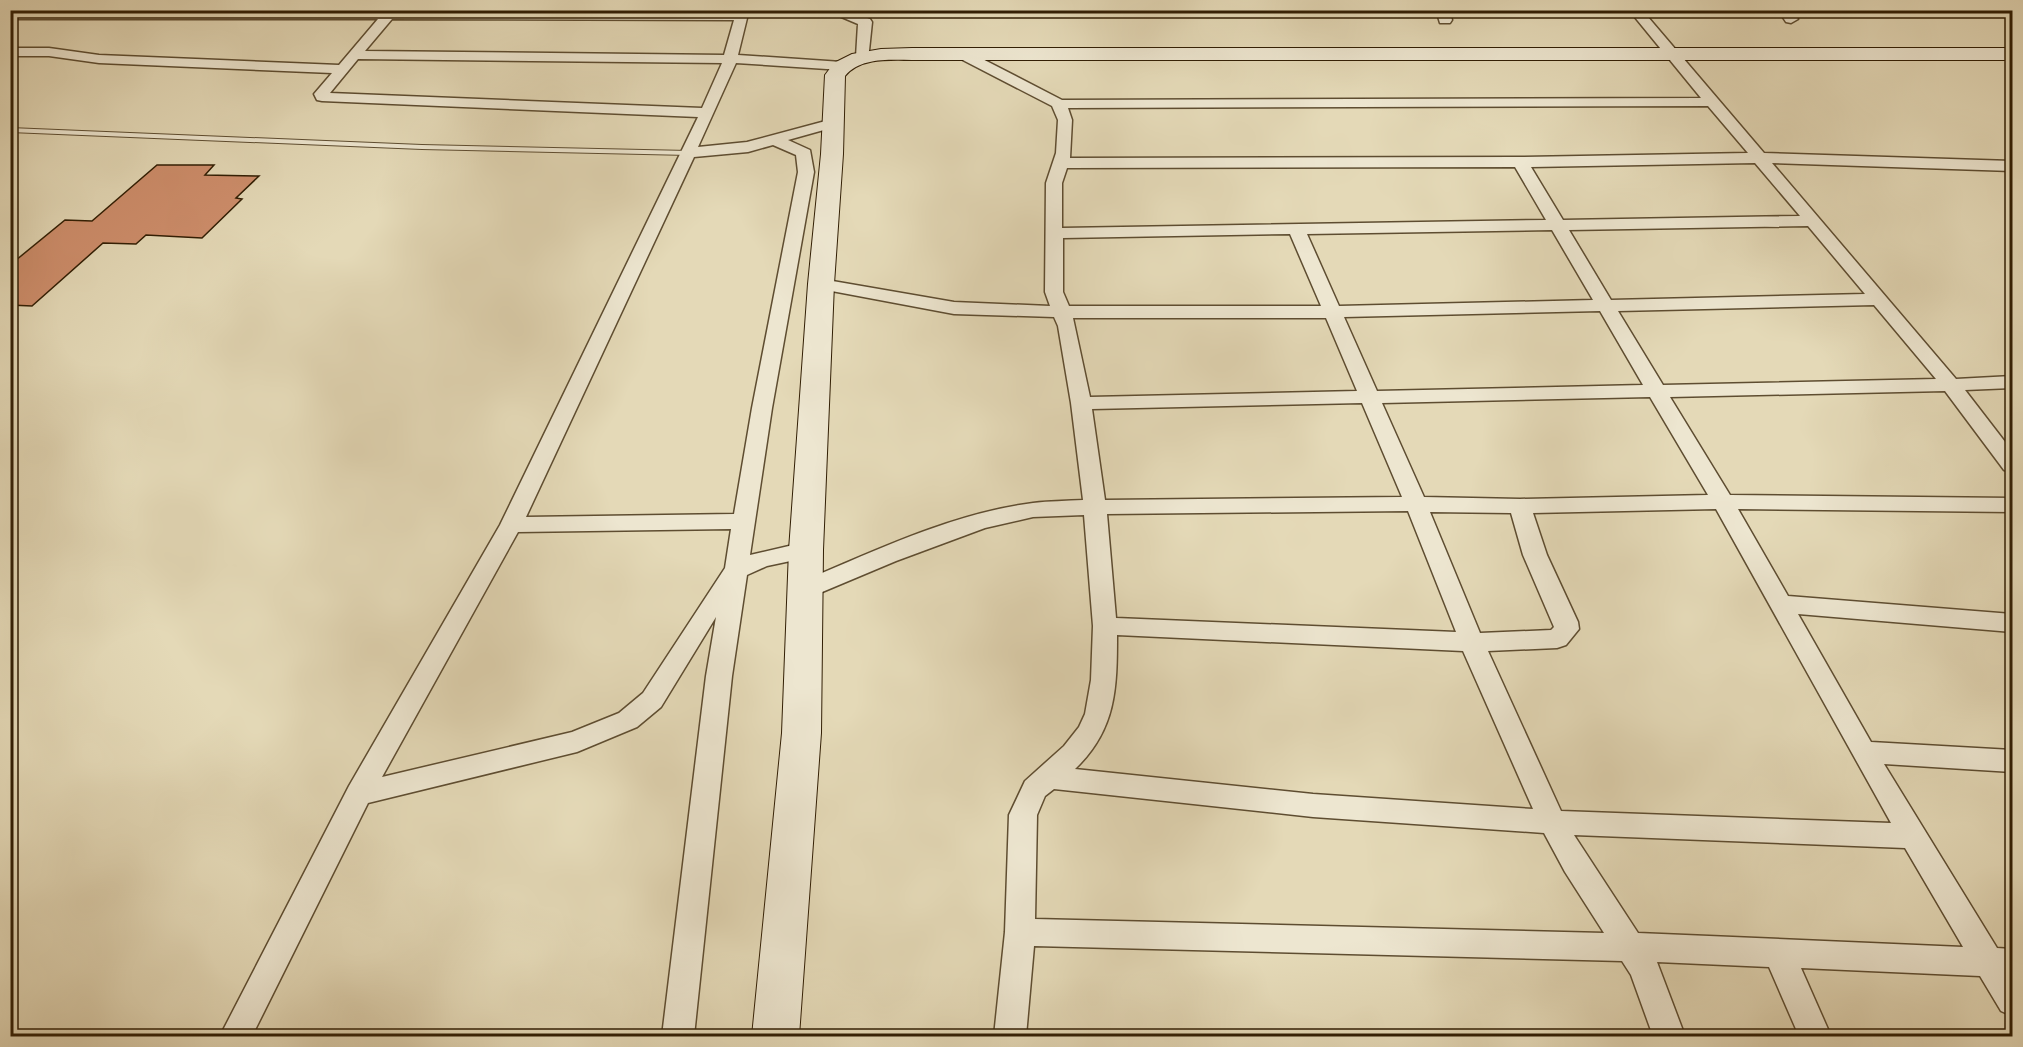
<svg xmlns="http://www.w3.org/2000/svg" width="2023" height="1047" viewBox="0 0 2023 1047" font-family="'Gentium Book Plus',serif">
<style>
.building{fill:#ce8e6c;stroke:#311e04;stroke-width:1.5}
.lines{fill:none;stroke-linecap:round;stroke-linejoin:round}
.lane-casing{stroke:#5e4d31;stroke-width:2}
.street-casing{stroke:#5e4d31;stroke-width:3}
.secondary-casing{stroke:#311e04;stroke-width:2}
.lane{fill:#ede6d0;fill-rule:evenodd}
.street{fill:#ede6d0;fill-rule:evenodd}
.secondary{fill:#ede6d0;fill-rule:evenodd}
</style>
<rect width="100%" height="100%" fill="#e4d9b7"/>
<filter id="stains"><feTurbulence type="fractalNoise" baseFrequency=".00333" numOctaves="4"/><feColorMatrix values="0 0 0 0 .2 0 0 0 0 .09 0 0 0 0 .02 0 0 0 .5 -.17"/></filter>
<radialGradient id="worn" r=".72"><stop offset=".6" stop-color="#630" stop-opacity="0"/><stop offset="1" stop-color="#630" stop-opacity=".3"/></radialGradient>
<!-- building -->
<path class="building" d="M157 165H214L205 175 259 176 236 198 242 199 202 238 146 235 136 244 103 243 32 306 10 305V265L65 220 92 221Z"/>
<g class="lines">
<!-- lane casing -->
<g class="lane-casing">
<path id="lane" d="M10 128 422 145 689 151 693 153 689 155 422 149 10 132Z"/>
</g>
<!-- street casing -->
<g class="street-casing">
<path id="street" d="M386 10H749L738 55 842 62 849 66 842 70 736 63 698 147 747 142 833 119 840 123 838 126 788 140 810 150 814 172 772 408 750 555 806 542 814 544 817 550 814 556 767 566 747 575 732 676 694 1036H662L706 676 716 617 661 707 637 727 577 752 368 803 252 1036H220L349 786 500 525 698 117 322 101 317 100 314 94 332 73 99 63 49 56H10V48H49L99 55 339 65 378 19H10V11ZM392 19 734 20 724 55 365 51ZM358 59 722 63 702 108 330 93ZM773 145 796 155 798 172 752 408 734 514 526 517 694 157 748 152ZM731 529 725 568 643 693 619 713 572 732 382 777 518 532Z
M825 10H845L870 19 872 22 868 60 863 61 856 57 858 24Z
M1436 10H1449L1452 20 1450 23H1440Z
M1629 10H1642L1764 153 2012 161V171L1772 163 1956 379 2012 376V388L1965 390 2012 451V472L2004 470 1945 391 1670 397 1730 495 2012 498V512L1738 509 1788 596 2012 614V632L1798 614 1871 742 2012 750V772L1884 764 1997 948 2012 949V1016L2001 1011 1980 976 1801 968 1831 1036H1799L1769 967 1657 962 1685 1036H1653L1631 975 1622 961 1034 946 1026 1036H994L1005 932 1009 815 1025 781 1064 746 1079 727 1085 714 1091 680 1093 626 1084 515 1033 517 985 528 896 561 815 595 807 597 799 595 795 589 799 583C872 552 953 513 1033 503 1049 501 1066 501 1083 500L1071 403 1058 326 1054 317 954 314 821 289 815 288 812 284 815 280 821 279 954 302 1050 306 1045 292 1046 183 1056 153 1058 120 1052 106 957 57 955 54 957 51H967L1062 100 1701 98ZM1708 106 1748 153 1520 157 1070 158 1072 120 1068 108ZM1755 163 1800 216 1563 220 1531 167ZM1515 167 1546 220 1062 228V183L1067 168ZM1808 226 1865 294 1611 300 1569 230ZM1552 230 1593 300 1339 306 1307 234ZM1290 234 1321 306H1069L1063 292V238ZM1874 305 1936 379 1663 385 1618 311ZM1600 311 1643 385 1377 391 1344 317ZM1073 318H1326L1357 391 1090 397ZM1650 397 1708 495 1520 499 1424 497 1382 403ZM1362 403 1402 497 1105 500 1092 409ZM1716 509 1891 823 1561 811 1488 651 1557 648 1566 645 1579 629 1578 622 1547 555 1533 513ZM1408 511 1456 632 1116 618 1107 514ZM1430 512 1511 513 1523 555 1554 627 1551 630 1480 633ZM1117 635 1463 651 1533 809 1313 794 1075 769C1116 730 1117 689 1117 635ZM1054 789 1313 817 1544 833 1565 872 1604 933 1035 919 1037 815 1045 796ZM1574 835 1905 848 1963 947 1638 933Z
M1778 10H1791L1798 19 1791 23 1786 22Z"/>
</g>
<!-- secondary casing -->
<g class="secondary-casing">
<path id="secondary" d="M912 48H2012V60H912C890 60 861 57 845 76L843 154 834 284 823 550 821 733 799 1036H752L782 733 789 550 808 284 821 154 825 75 834 63 852 54 881 49Z"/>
</g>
<!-- lane -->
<use href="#lane" class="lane"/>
<!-- street -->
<use href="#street" class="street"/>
<!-- secondary -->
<use href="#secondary" class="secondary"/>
</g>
<!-- margin -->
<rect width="2023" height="1047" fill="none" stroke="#e4d9b7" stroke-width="36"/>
<rect x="12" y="12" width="1999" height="1023" fill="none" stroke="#311e04" stroke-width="3"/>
<rect x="18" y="18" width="1987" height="1011" fill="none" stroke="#311e04" stroke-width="1.5"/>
<rect width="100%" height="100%" filter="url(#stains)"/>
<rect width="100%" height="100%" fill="url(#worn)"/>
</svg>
